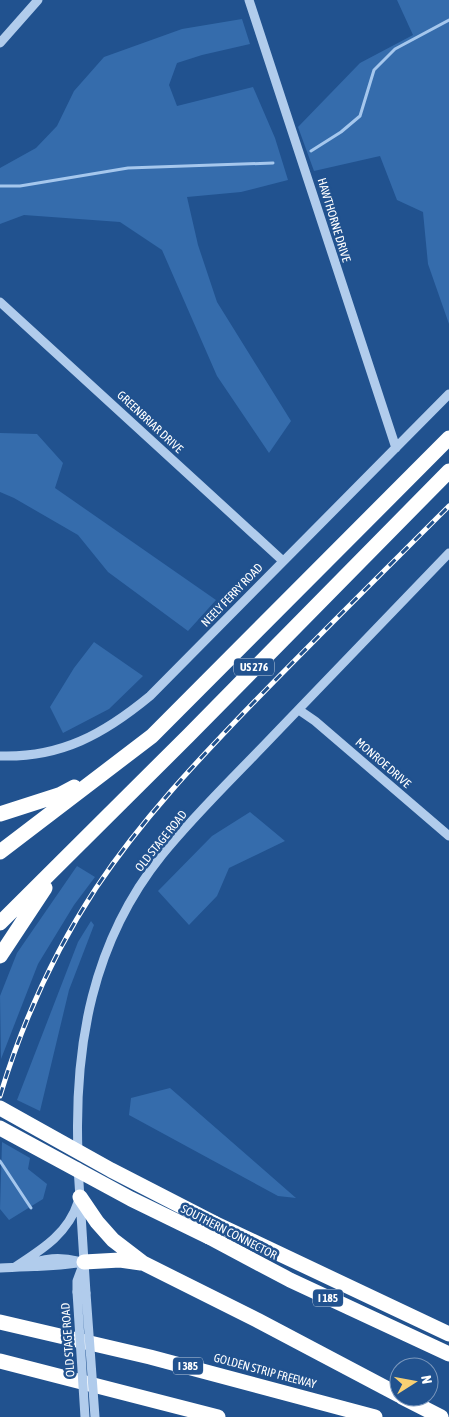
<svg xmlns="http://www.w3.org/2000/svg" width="449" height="1417" viewBox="0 0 449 1417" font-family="'Asap Condensed',sans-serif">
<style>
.green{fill:#356cac}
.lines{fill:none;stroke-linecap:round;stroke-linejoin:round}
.stream{stroke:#a5c7ed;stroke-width:3}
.minor{stroke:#b1ccec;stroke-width:9}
.highway{stroke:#fff;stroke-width:15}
.rail-casing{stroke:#fff;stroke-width:5}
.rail{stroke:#21528f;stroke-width:3;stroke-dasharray:9;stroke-linecap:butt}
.minor-bridge{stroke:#b1ccec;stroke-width:9}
.highway-bridge{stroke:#fff;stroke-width:15}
.labels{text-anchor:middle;stroke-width:5;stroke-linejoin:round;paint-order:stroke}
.shield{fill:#21528f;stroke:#bccbdd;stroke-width:1}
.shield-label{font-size:11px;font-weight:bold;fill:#fff}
.street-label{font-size:12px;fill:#fff;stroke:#21528f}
</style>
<rect width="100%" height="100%" fill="#21528f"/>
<!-- green -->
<path class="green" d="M397 0H449V324L428 264 423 212 397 200 380 156 314 171 298 127 360 63 413 35Z
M242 19 250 44 202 55 177 63 169 85 177 106 253 87 275 138 288 180 241 192 187 197 198 245 217 302 291 421 269 453 217 376 162 250 120 222 24 215 0 224V168L36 148 57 126 74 91 104 57 182 29Z
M0 433 37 434 63 463 55 488 216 600 188 631 108 572 78 535 14 498 0 492Z
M94 642 143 676 109 709 63 733 50 707 74 668Z
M250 812 285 841 229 868 217 896 189 925 158 891 212 836Z
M77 866 95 877 74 905 38 964 1 1059 0 996 17 953Z
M91 921 94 925 69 990 40 1111 17 1100 78 942Z
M170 1088 296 1198 278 1196 129 1115 131 1098Z
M2 1142 30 1158 28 1169 47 1184 43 1199 9 1220 0 1209Z"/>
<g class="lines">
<!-- stream -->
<path class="stream" d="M311 151 341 132 360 116 374 70 395 49 449 20
M0 186H20L128 168 273 163
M0 1161 31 1208"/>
<!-- minor -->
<path class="minor" d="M249 0 396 448
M0 43 38 0
M0 302 283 561
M299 710 315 721 449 836
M0 756C61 758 104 734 150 696L449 394
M78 1154C74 1046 92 942 162 855 196 813 236 775 273 736 332 675 390 614 449 553
M78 1167 86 1293
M28 1266C42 1257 62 1257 78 1261
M15 1267C41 1250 68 1234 78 1202
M0 1268C29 1266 55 1267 84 1262
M77 1292V1281L83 1265"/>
<!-- highway -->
<path class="highway" d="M0 814 59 795 74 787
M0 852 152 736 449 438
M0 923 189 735 449 471
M0 956 45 888
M80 1197 97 1222 113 1240 143 1263 257 1320 399 1395
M214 1223 449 1334
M209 1237 290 1280 449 1354
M84 1262 120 1260 141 1263
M0 1322 150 1357 375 1417
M0 1361 218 1417
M402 1397 441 1417"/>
<!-- rail casing -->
<g class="rail-casing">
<path id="rail" d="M0 1096C22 1023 54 952 96 888 142 819 198 760 255 701 319 635 384 571 449 506"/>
</g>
<!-- rail -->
<use href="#rail" class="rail"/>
<!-- minor-bridge -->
<path class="minor-bridge" d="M77 1292 85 1417
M86 1293 95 1417"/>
<!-- highway-bridge -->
<path class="highway-bridge" d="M0 1108 111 1170 214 1223
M0 1128 131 1199 209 1237"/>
</g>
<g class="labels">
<!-- shield labels -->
<g class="shield">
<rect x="234" y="658.5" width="40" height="17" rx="4"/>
<rect x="313" y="1289.5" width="30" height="17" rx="4"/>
<rect x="173" y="1357.5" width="30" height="17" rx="4"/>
</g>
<g class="shield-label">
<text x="254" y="671">US 276</text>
<text x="328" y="1302">I 185</text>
<text x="188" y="1370">I 385</text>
</g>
<!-- street labels -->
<g class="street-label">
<text transform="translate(334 220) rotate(73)" y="4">HAWTHORNE DRIVE</text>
<text transform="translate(150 422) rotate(43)" y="4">GREENBRIAR DRIVE</text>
<text transform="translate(232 595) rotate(-46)" y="4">NEELY FERRY ROAD</text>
<text transform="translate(383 763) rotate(41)" y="4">MONROE DRIVE</text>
<text transform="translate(161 841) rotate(-51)" y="4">OLD STAGE ROAD</text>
<text transform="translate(229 1232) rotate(27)" y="4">SOUTHERN CONNECTOR</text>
<text transform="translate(68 1340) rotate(-94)" y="4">OLD STAGE ROAD</text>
<text transform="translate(265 1371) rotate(15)" y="4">GOLDEN STRIP FREEWAY</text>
</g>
</g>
<!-- north arrow -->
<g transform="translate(414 1382) rotate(79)"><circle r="24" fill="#21528f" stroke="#7a97bc"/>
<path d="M0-4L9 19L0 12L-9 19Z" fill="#f8d073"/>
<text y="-8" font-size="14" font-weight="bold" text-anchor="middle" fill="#ffffff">N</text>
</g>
</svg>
